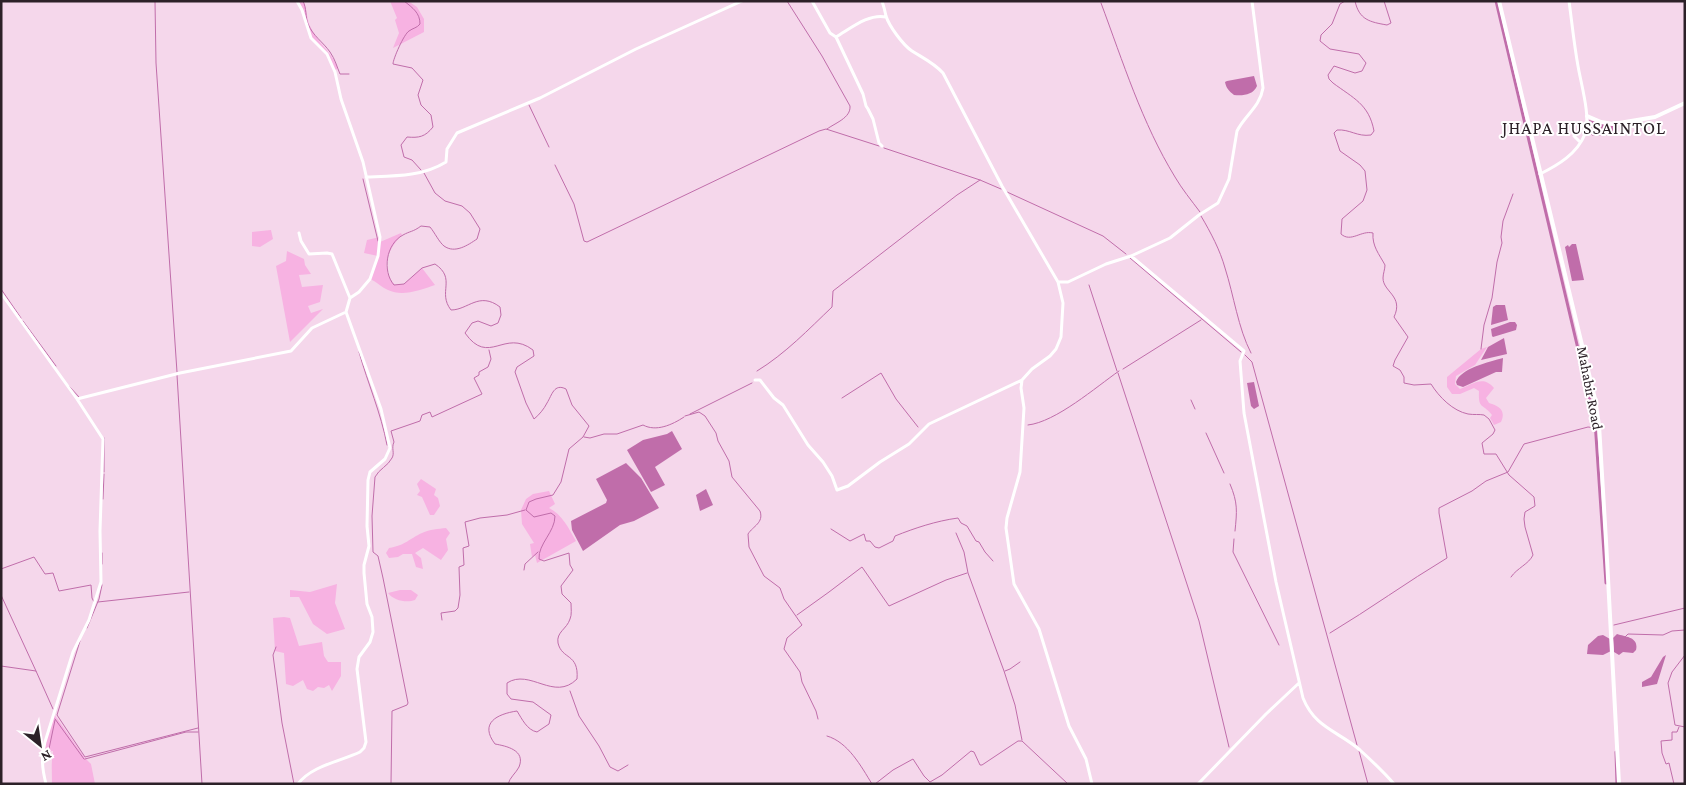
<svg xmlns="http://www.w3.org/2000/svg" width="1686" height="785" viewBox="0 0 1686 785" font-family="'Crimson Pro',serif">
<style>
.green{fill:#f7b2e2}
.water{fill:#c06daa}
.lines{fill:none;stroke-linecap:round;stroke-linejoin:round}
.stream{stroke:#c06daa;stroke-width:1}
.canal{stroke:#c06daa;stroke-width:3}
.minor{stroke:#fff;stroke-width:3}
.tertiary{stroke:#fff;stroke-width:4}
.labels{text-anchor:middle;stroke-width:4;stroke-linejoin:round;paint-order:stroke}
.street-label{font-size:15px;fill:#2c2128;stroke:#fff}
.quarter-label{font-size:18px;letter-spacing:1px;fill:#2c2128;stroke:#fff}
</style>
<rect width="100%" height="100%" fill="#f5d7eb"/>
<!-- green -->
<path class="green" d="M297 1H303C308 10 306 19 311 28 319 45 330 49 338 69L334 70 327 54 311 38 302 10Z
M390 1H408L417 7 424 19V32L393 48 399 33 395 20 397 18Z
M271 230 273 239 260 247 252 246V232Z
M401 233 402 235C388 249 379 268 395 285L404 284 422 268 435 285C421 290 402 297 388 290 381 287 377 282 370 279L378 256 364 253 367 240 380 237V242Z
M287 251 304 259 305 265 311 274 299 275 302 287 323 285 320 302 308 306 311 313 323 309 290 342 276 266 286 261Z
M1487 347 1475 365 1456 376 1455 384 1460 389C1473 384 1483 375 1494 388L1486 398 1489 403C1500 406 1506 411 1501 422L1494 425 1490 418 1492 415C1483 403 1478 410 1479 391L1474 388 1460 394H1452L1447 387V377L1481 349Z
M421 479 436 489 434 495 438 498 440 506 434 515H430L422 497 417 495 420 491 417 484Z
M549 491 555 504 549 508C562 514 569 529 576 541L537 563 535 555 532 557 530 544 534 543 522 524 521 510 526 499 533 494Z
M446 528 450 533 446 539 448 550 441 560 423 548 415 553 421 558 423 569 416 567 412 554H403L398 557 389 558 386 553 389 548C406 545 409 539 422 533 430 529 438 529 446 528Z
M337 584 335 603 345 629 327 634 313 624 299 597H290V590L310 592Z
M400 590H411L418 595 415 600C407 603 394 601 388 593Z
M284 617 290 618 299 646 322 642 324 656 328 662H341V676L332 691 329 685 324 688 318 687 313 691 307 689 303 680 293 686 286 684 284 653 275 651 273 618Z
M54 714 85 758 91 764 95 784H52C52 772 51 762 53 751L44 752 45 742Z"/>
<!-- water -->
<path class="water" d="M1254 76 1257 86C1253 95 1243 96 1234 95 1229 91 1226 88 1225 82L1227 81Z
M1589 120 1610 126H1615L1616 131 1611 135 1593 136 1588 132Z
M1572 244H1576L1584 280 1572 281 1565 247 1568 245 1569 247Z
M1496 305H1505L1508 320 1491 325 1493 307Z
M1510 322H1515L1517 325 1516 330 1493 337 1492 336 1491 329Z
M1504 338 1507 354 1481 360 1488 347Z
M1503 358 1502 372H1496L1463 387 1457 385 1456 382C1461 368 1489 362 1503 358Z
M1254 382 1259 406 1254 409 1251 406 1247 383Z
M672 431 682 449 655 467 665 485 651 492 627 450 643 440 667 434Z
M626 463 641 478 659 508 634 521 620 525 583 551 572 530 571 521 606 503 607 500 596 479Z
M706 489 713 505 700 511 696 495Z
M1617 634C1626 637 1639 637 1636 650L1633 653 1623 652 1619 655 1614 652 1613 638Z
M1603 635 1610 639 1611 651 1603 655 1587 654 1588 645 1598 636Z
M1666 655 1657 684 1642 687V682L1651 677 1663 657Z"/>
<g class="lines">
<!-- stream -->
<path class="stream" d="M155 1 156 63 177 372
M303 1C307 9 305 16 308 24 313 36 323 42 330 52 335 59 337 67 340 74H349
M404 1C413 8 420 13 420 24 417 28 413 28 409 31 404 34 393 59 393 64L412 68 423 80 418 95 421 105 431 115 433 127C425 137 419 138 407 137L401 145 404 157 412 160 421 170
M787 1 822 56 850 106C851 118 835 123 827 129
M1345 1 1340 4 1332 24 1321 35 1320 41 1330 49 1359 54 1366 63 1362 71 1355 73 1334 66 1328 75 1329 79 1333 83C1353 98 1369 104 1374 131L1371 135C1357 137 1350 129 1337 130L1334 133 1340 151 1360 165 1365 171 1367 190 1363 201 1342 219 1341 234C1351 243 1361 230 1373 233 1372 246 1379 254 1385 265 1385 269 1383 274 1383 278 1383 292 1404 296 1394 317L1408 337 1395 360 1393 366 1400 370 1404 377V383L1414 385 1431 384C1439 397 1453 411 1468 414 1474 415 1479 414 1484 415L1489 419 1495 430 1493 434 1482 443 1484 454H1496L1509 475 1534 497 1535 506 1525 512 1524 519 1525 527 1533 555C1529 564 1517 568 1511 577
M1355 1C1359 20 1370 22 1387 25L1391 23 1384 1
M1101 3C1123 62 1142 123 1175 177 1182 189 1191 200 1200 212
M529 105 549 147
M884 148 980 180 1001 189
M555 165 574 204 584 241 587 242 819 131 826 129 879 146
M424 173 435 193 445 201 462 206 470 213 480 229 477 239C468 245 455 254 444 246 439 242 435 233 430 227L421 226C413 232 410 231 403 235 386 244 382 271 394 285L404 284 422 268 435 264C457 279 437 292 451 310 468 310 479 291 500 307L501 315 498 323 491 326 478 321 472 323 465 333C489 367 504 328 533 350L534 356 517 367 515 372 526 403 534 419C539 415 544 409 547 403 552 395 554 383 566 389L572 405 589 426 583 437 569 449 561 482 553 495 536 499 529 502 526 510 534 517 551 513 555 516C555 532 538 544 539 559L544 561 569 553 570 565 573 570 561 586 562 594 571 603C571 608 572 615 570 619 567 629 556 632 558 643 562 660 579 653 577 679 554 702 530 668 507 683V694L511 699 533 702 551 715 549 724 537 732C527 730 522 719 517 711 497 714 479 723 495 744 506 746 526 750 519 767 516 773 510 777 508 784
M363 179 378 241
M1007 192 1103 236 1126 254
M1201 216C1211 233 1220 250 1225 268 1234 296 1238 328 1251 353
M1130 258 1241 352
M1089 285 1117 371
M1 289 21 318
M23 321 56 366
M1481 349 1484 325 1492 298 1497 262 1502 243 1501 237 1503 221 1513 194
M359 352C368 384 381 413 387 445
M1245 355 1252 362 1357 745
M1123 369 1201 320
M757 371C785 354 809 329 832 307L833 291 957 195 980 180
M1118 373 1199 621 1229 747
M177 375 202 784
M69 386 79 397
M842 398 881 373 896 399 918 427
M1191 400 1195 409
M690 414 752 383
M685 416 699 412 705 416 716 433 718 441 729 461 732 477 760 511C764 523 753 526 748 534L749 547 764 576 780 588 784 599 802 625 787 638 784 649 800 672 802 682 816 711 818 719
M1028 425C1056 422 1096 387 1119 371
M1206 433 1224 473
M584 437 590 438 604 434H617L643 425C656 432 672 425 684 417
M104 472V438
M1230 484C1238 503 1237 511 1235 531
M103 499 104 474
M831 529 850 541 864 534 866 541H870L875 547 879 548 893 541 895 536C915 528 936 521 958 518L961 523 967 526 976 541 979 542 985 552 993 561
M956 533 964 552 968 573 1004 671 1015 705 1022 740
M1234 539 1233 552 1279 645
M102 553V564
M1 569 34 557 45 574 53 573 59 591 91 585 92 598 94 602
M524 570 525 564 538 552
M1 595 36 671
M98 602 189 592
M797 615 829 592 862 567 889 606 946 580 967 573
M442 620 441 613 455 611 458 608 460 595 459 567 464 565 463 548 469 546 465 522 480 518 507 515 525 510
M1614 625 1685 608
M87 628 99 599 102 585
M1330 633C1370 609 1407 582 1447 558L1439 513V508L1472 491 1486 481 1508 472 1524 444 1588 427 1596 428
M1625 637 1628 634 1663 635 1672 631 1685 630
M80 641 57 715 85 757 198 728
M276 647 273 655 282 723 294 784
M1685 655 1672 672 1668 683 1675 725 1685 727
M1 666 36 671 53 709
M1005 671 1010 669 1020 662
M570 691 579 716 599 746 610 767 618 771 628 765
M55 719 84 759
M827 736C848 742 861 766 872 784
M49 749 55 720
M1359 751 1368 784
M85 759 186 732H198
M391 784 392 711 407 705 408 703 383 578 378 556 373 552 372 516 375 477C379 469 388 466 392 458 395 453 391 448 394 442L391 431 420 421 422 415 430 412 432 417 482 394 474 378 479 375V372L488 367 491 359 489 350
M875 784 893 770 913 759 924 776 930 782 942 775 971 751 974 752 980 765H982L1018 741H1022L1068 784
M1674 784 1669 763 1666 764 1662 753 1661 741 1672 740V732H1677L1679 727"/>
<!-- canal -->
<path class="canal" d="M1496 1 1595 421 1606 583
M1616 752 1617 784"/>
<!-- minor -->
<path class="minor" d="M812 1 830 33 836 37C850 29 869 13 886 17
M882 1C884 7 885 11 886 16 889 26 903 45 912 51 923 58 934 63 943 73L1002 186 1058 282H1068L1106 264 1131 256 1244 351 1240 361 1244 413 1276 582 1303 698C1315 728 1338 731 1360 750 1372 761 1384 772 1394 784
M836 37 863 94 866 106 868 109 873 119 879 143 882 146
M1574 136 1580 142
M1540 174C1558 165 1577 154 1585 134 1591 117 1581 84 1578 66 1574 44 1572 23 1569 1
M366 177C393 176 422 177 446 162L447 149 457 133 540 98 636 49 742 1
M299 233 301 241 309 254 327 253 332 254 350 298
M1131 256 1170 238 1199 215 1218 203 1229 179 1237 131C1245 115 1260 107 1263 88L1252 1
M1058 282 1063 303 1061 337 1056 349 1050 356 1032 369 1022 380 1021 388 1024 408 1020 472 1007 518 1006 528 1014 584 1039 629 1069 726 1086 759 1092 784
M1 293 77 399 103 439 100 531 101 582 89 620 73 652 45 742C41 758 42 768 46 784
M755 380H760L774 398 783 405 808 445 823 462 832 476 837 490 848 486 880 462 909 444 929 424 1022 380
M77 399 180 373 291 351 312 328 346 312 350 298 359 292 370 279 378 256 380 237 363 162 341 99 335 72 327 54 311 38 302 10 297 1
M298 784C311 766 341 761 360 752L364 748 366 742 357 669 359 657 370 642 373 632 372 617 367 604 364 573V565L369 546 367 526 368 480 370 472 385 459 390 448 381 409 346 312
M1198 784 1266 714 1299 683"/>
<!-- tertiary -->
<path class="tertiary" d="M1499 1 1595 399 1599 425 1606 541 1619 784
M1587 116 1601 122 1613 124 1655 117 1685 103"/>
</g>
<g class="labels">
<!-- street labels -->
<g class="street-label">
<text transform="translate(1590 388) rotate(79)" y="5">Mahabir Road</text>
</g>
<!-- quarter labels -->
<g class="quarter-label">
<text x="1584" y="134">JHAPA HUSSAINTOL</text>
</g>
</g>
<!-- border -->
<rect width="1686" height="785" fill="none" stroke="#2c2128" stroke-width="5"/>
<!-- north arrow -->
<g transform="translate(40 745) rotate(150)" stroke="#ffffff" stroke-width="4" paint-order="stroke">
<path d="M0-4L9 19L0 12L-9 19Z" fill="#2c2128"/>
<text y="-8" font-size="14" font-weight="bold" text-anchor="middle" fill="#2c2128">N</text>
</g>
</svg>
